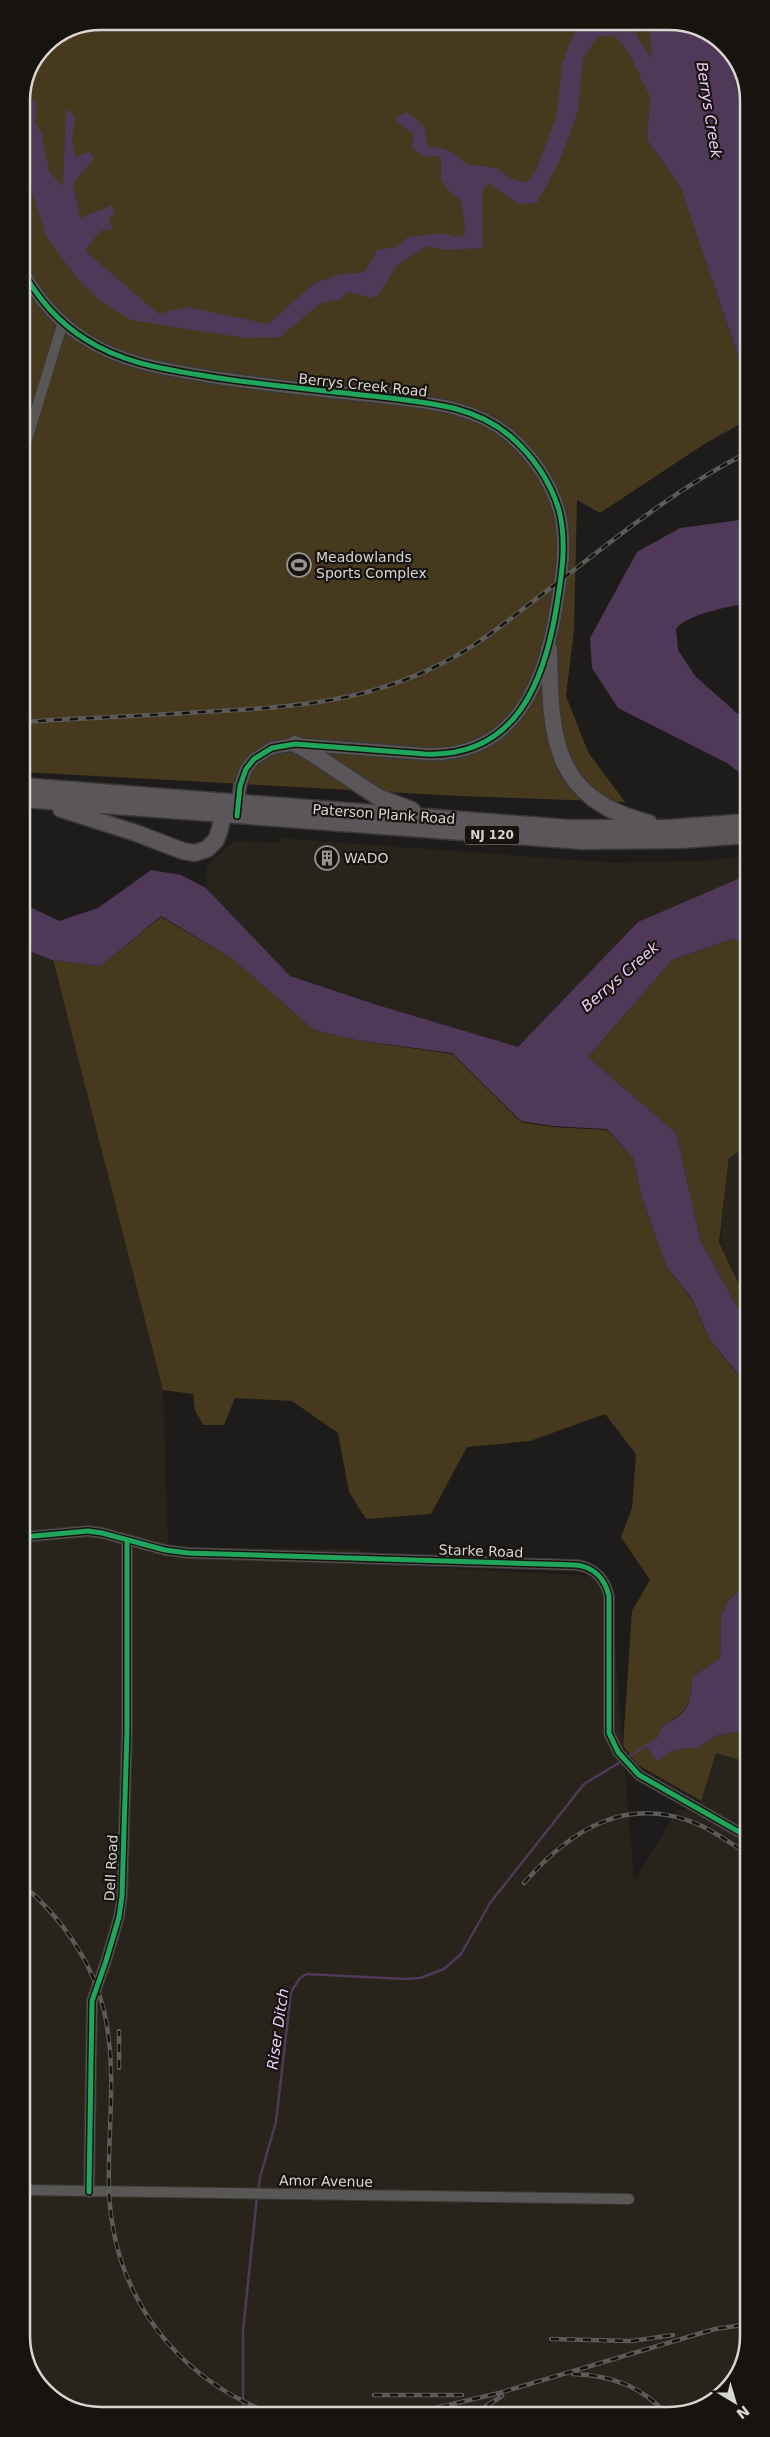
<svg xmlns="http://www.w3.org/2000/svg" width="770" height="2437" viewBox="0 0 770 2437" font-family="'DejaVu Sans',sans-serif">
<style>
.built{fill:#29241b}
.green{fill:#46391e}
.water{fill:#503958}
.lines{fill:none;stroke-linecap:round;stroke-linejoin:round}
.stream{stroke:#503958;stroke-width:2.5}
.minor-casing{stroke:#3a3836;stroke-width:12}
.tertiary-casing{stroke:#3a3836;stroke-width:15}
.primary-casing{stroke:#3a3836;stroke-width:19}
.minor{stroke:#585755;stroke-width:10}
.tertiary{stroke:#585755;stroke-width:12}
.primary{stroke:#5a565a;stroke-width:16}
.rail-casing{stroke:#5c5b5a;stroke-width:4.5}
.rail{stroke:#17140f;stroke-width:2.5;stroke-dasharray:8;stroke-linecap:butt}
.cycleway-casing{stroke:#17140f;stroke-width:8}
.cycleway{stroke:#20a55d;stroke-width:5}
.labels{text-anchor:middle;stroke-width:4.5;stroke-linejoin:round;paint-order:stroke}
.shield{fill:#17140f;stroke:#9e9c98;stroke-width:1}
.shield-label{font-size:12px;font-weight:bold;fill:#d8d6d2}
.street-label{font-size:14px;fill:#d8d6d2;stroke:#17140f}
.poi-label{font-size:14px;fill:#d8d6d2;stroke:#17140f;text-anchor:start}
.water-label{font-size:15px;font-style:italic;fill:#efccfc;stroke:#17140f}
.rim{fill:none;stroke:#d8d6d2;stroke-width:2.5}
</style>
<rect width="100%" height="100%" fill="#1e1c1a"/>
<!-- built -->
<path class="built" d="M279 838 615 863 703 861 747 856V875L638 922 518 1047 374 1004 290 976 206 888 207 865 234 841 279 843Z
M22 948 52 960 141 1292 163 1390 168 1548 355 1549 408 1566 595 1576 611 1599 634 1882 677 1810 698 1811 716 1753 743 1761 748 1760 749 2336 732 2385 689 2413 95 2416 49 2396 24 2356Z
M747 1148 748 1302 720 1242 729 1158Z"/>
<!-- green -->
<path class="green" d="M101 21H648L653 61 647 140 680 186 738 356 746 373 747 420 706 443 600 513 577 500 574 631 566 696 588 752 625 802 459 796 22 772 21 96 45 44Z
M734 61 746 81V122L735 82Z
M161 917 233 959 314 1030 356 1040 452 1054 521 1122 552 1127 607 1130 633 1158 642 1198 666 1266 692 1300 710 1340 741 1379 748 1381V1584L728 1600 721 1617 720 1658 692 1677C691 1705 688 1712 662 1726L658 1737 657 1761 670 1752 685 1748H697L716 1736 748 1729V1760L743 1761 716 1753 701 1801 638 1765 623 1746 632 1611 650 1580 621 1537 632 1508 636 1454 605 1414 530 1441 467 1447 431 1514 366 1519 349 1492 338 1433 292 1401 235 1398 224 1425H203L195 1410 193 1394 163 1390 53 960 101 966Z
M732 939 747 946V1147L729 1158 719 1242 748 1303V1326L701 1242 676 1133 588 1057 672 960Z"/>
<!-- water -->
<path class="water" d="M588 21H616L633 29 652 60 648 21H675L721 41 734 61 735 82 746 122V372L738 356 680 186 647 140 650 97 628 51 614 35 597 37 583 58 578 111 559 162 537 203 518 204 489 183 482 192 483 248 445 250 427 246 396 266 379 294 370 298 349 292 340 299 321 303 280 337 245 338 131 320 100 301 77 278 47 238 21 159V96L25 89 28 98 37 103 35 123 42 134 49 171 63 187 66 109 75 116 72 140 75 157 89 152 94 158 73 184 80 218 113 205 114 213 109 220 113 229 100 231 85 251 159 314 186 307 268 324 315 283 337 275 365 272 377 250 397 247 408 237 444 233 454 237 465 236 464 216 460 200 449 191 441 180V156L424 157 411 147 414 135 394 119 407 112 424 126 428 148 438 147 451 152 469 165 497 168 510 178 526 183 536 171 557 114 562 64 574 33Z
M747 519V603C728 607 687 614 676 629L678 650 695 676 747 722V779L727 763 618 708 592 668 590 638 637 552 680 528Z
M151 870 181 875 206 888 290 976 374 1004 518 1047 638 922 747 875V946L732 939 672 960 588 1057 676 1133 701 1242 748 1326V1381L742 1379 710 1340 692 1299 666 1266 642 1198 633 1158 607 1129 552 1126 521 1121 452 1053 356 1040 314 1030 233 959 161 916 101 966 52 960 22 948V903L59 921 98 908Z
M748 1584V1729L716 1736 697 1748H685L670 1752 657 1762 646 1745 658 1737 662 1726C688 1714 691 1705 692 1677L720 1658 721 1617 728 1600Z"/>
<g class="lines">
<!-- stream -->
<path class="stream" d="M627 1758 646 1745
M258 2192 260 2177 276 2122 291 1992 300 1978 307 1974 404 1979 420 1978 444 1969 461 1954 490 1903 584 1784 622 1761
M243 2415V2331L257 2197"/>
<!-- minor casing -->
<g class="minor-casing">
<path id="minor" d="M22 456 63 322
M23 1537 88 1531 102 1533 165 1550 188 1553 576 1565C594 1567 605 1579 609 1596V1733L618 1752 639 1775 748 1837
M24 2190 629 2199
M89 2192 92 2001 106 1961 119 1917 122 1896 127 1732V1540"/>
</g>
<!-- tertiary casing -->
<g class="tertiary-casing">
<path id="tertiary" d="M22 270C37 297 58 322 85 339 122 363 164 369 206 376 267 386 328 391 390 398 432 403 476 407 510 436 533 456 550 481 559 510 567 542 562 573 557 604 545 680 517 758 425 754L295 744 272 748 254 759 246 769 240 786 237 810"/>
</g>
<!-- primary casing -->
<g class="primary-casing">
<path id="primary" d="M549 649C551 736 550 798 649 823
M295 744 308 751 378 797 412 810
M22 786 568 828H668L747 822
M22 799 582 841 681 840 747 835
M61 809 136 833 183 851 195 853 207 849 216 840 220 829 224 804"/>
</g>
<!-- minor -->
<use href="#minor" class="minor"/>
<!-- tertiary -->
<use href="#tertiary" class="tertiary"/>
<!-- primary -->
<use href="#primary" class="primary"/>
<!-- rail casing -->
<g class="rail-casing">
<path id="rail" d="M22 722C82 718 142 716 202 712 295 707 371 703 454 657 483 641 510 619 536 599 604 548 670 491 747 453
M524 1883C572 1828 629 1793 702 1826 718 1834 733 1845 748 1854
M23 1885C61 1917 93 1962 104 2011 118 2071 107 2132 109 2192 114 2298 177 2379 275 2415
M119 2068V2031
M551 2339 632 2341 673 2335
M573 2374C609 2375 641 2385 665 2413
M374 2395H462
M410 2414 499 2393 715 2329 749 2324
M474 2414 502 2396"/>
</g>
<!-- rail -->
<use href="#rail" class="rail"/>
<!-- cycleway casing -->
<g class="cycleway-casing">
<path id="cycleway" d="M22 270C37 297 58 322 85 339 122 363 164 369 206 376 267 386 328 391 390 398 432 403 476 407 510 436 533 456 550 481 559 510 567 542 562 573 557 604 545 680 517 758 425 754L295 744 272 748 254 759 246 769 240 786 237 816
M23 1537 88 1531 102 1533 165 1550 188 1553 576 1565C594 1567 605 1579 609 1596V1733L618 1752 639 1775 748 1837
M89 2192 92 2001 106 1961 119 1917 122 1896 127 1732V1540"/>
</g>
<!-- cycleway -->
<use href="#cycleway" class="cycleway"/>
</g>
<!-- icons -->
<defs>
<g id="stadium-ring" transform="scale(1.25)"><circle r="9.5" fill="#17140f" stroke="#979592" stroke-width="1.5"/><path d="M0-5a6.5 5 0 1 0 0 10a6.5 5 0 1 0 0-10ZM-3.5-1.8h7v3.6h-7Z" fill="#979592"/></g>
<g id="building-ring" transform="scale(1.25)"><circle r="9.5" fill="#17140f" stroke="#979592" stroke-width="1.5"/><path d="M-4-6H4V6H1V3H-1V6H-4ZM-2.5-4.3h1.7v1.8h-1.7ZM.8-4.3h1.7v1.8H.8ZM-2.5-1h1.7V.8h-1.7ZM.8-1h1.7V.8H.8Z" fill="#979592"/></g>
</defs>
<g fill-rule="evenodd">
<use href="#stadium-ring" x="299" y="565"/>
<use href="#building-ring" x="327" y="858"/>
</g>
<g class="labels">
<!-- shield labels -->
<rect class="shield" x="464.5" y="825.5" width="55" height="19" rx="4"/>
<g class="shield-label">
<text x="492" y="839">NJ 120</text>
</g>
<!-- street labels -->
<g class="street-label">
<text transform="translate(363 385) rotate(6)" y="5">Berrys Creek Road</text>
<text transform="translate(384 814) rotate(4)" y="5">Paterson Plank Road</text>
<text transform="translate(481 1551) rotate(2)" y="5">Starke Road</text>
<text transform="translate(111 1868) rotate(-87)" y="5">Dell Road</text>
<text transform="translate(326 2181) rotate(1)" y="5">Amor Avenue</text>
</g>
<!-- poi labels -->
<g class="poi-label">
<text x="316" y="562">Meadowlands<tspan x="316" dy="16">Sports Complex</tspan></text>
<text x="344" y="863">WADO</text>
</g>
<!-- water labels -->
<g class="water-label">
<text transform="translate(709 110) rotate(81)" y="5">Berrys Creek</text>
<text transform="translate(620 977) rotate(-41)" y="5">Berrys Creek</text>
<text transform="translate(278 2029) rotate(-82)" y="5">Riser Ditch</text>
</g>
</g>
<!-- crop -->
<path d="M0 0H770V2437H0ZM101 30H669A71 71 0 0 1 740 101V2336A71 71 0 0 1 669 2407H101A71 71 0 0 1 30 2336V101A71 71 0 0 1 101 30Z" fill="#17140f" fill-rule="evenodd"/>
<path class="rim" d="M101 30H669A71 71 0 0 1 740 101V2336A71 71 0 0 1 669 2407H101A71 71 0 0 1 30 2336V101A71 71 0 0 1 101 30Z"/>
<!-- north arrow -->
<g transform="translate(735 2402) rotate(142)" stroke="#17140f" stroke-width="4" paint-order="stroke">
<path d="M0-4L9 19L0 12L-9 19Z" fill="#d8d6d2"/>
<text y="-8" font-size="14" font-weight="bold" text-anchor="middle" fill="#d8d6d2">N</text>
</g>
</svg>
